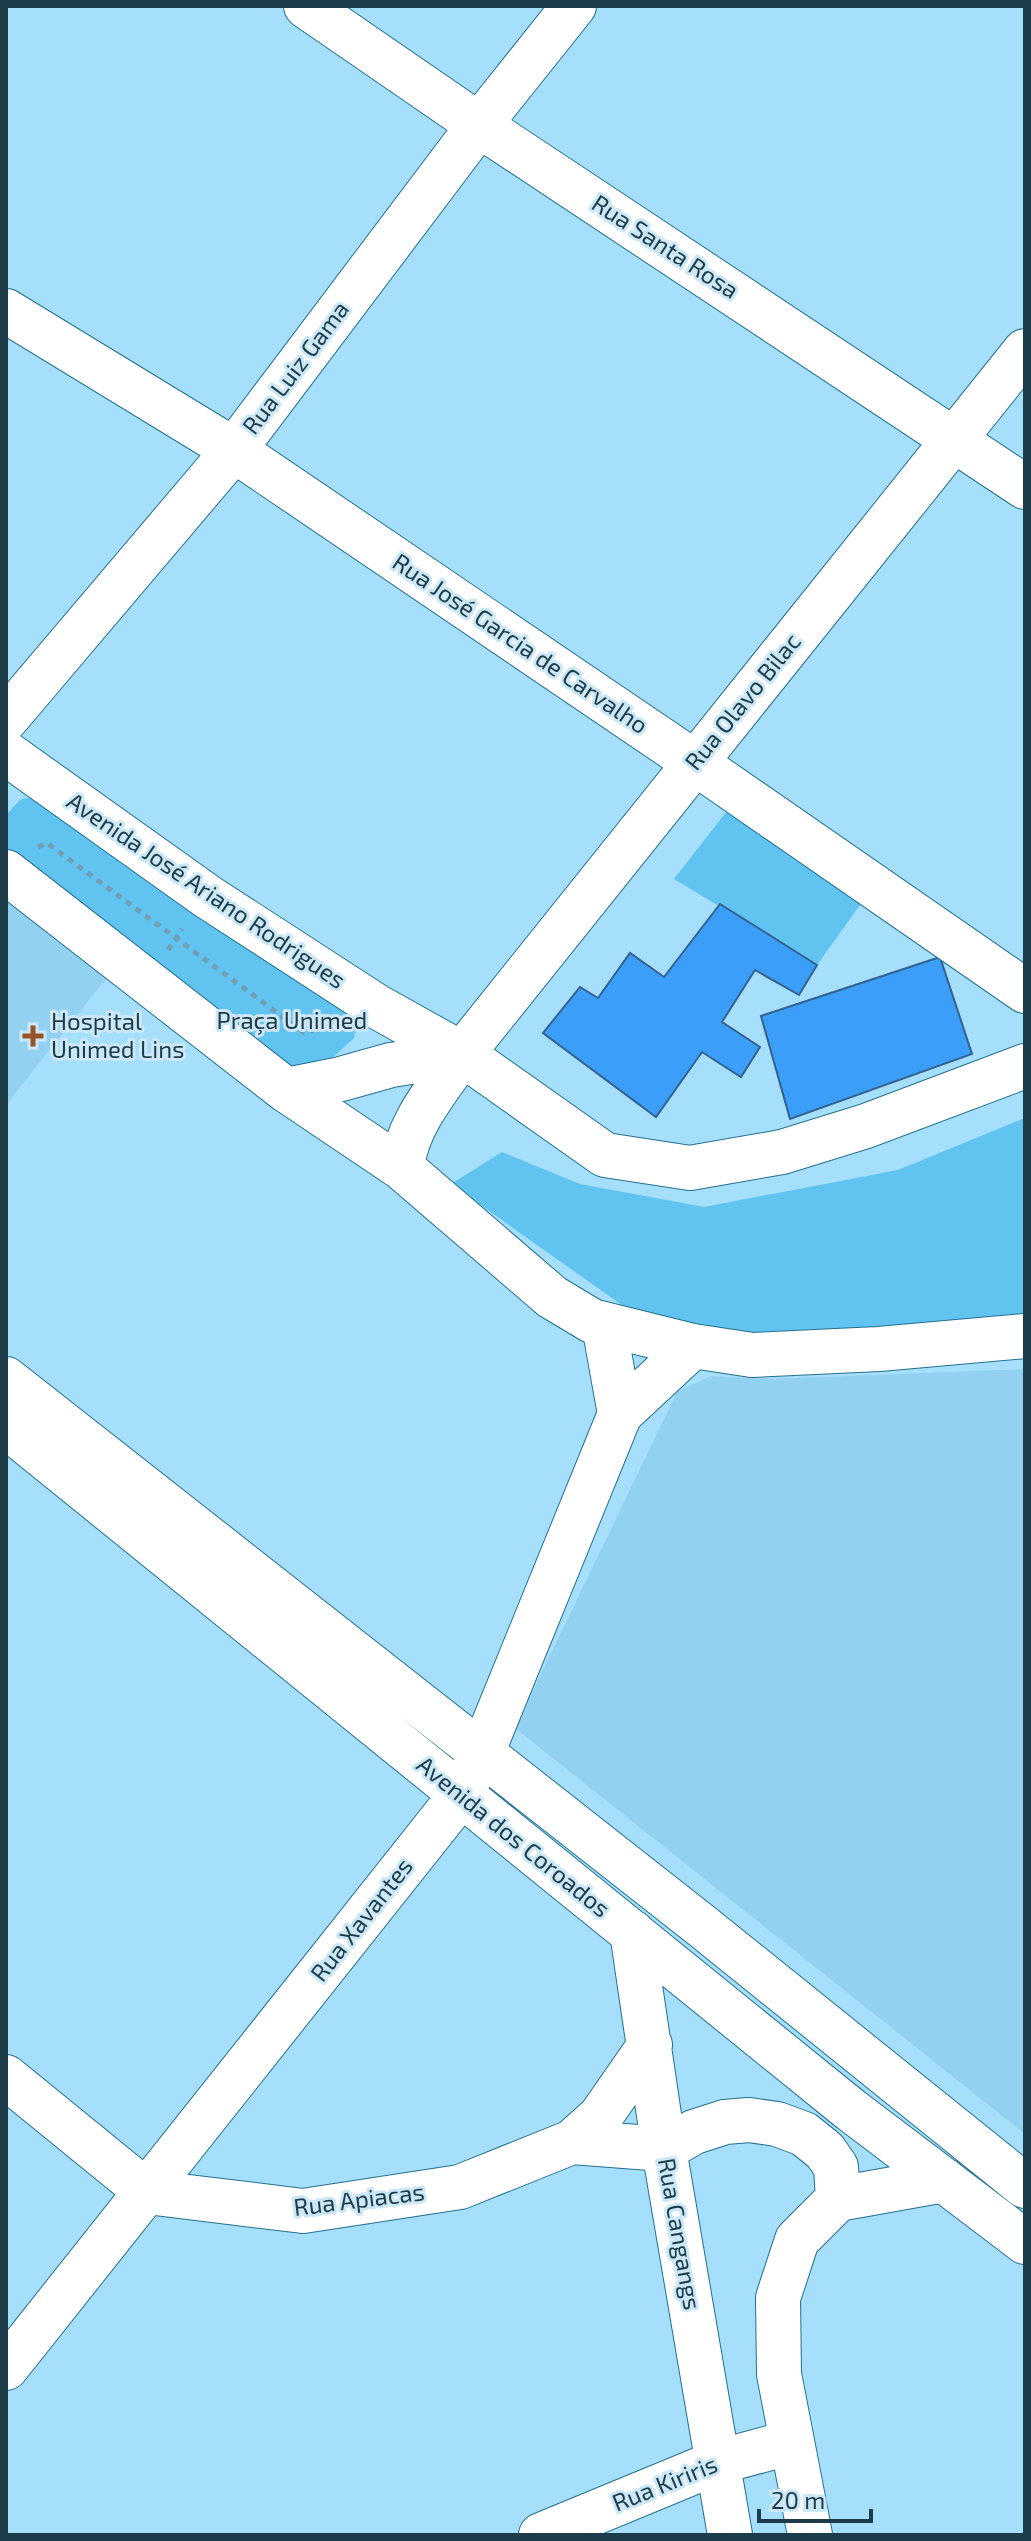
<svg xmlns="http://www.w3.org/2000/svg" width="1031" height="2541" viewBox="0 0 1031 2541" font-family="'Exo 2',sans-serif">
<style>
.built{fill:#92d2f0}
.green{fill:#61c4f0}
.building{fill:#3b9ffa;stroke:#34618e;stroke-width:2}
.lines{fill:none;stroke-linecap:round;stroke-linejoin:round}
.minor-casing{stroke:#237090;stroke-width:46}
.path{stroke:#719fb6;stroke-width:5;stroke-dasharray:6 6;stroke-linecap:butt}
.minor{stroke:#fff;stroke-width:44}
.poi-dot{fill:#975227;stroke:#cce8f6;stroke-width:3}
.labels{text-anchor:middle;stroke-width:6;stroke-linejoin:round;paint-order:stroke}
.street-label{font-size:24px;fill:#1d3c4a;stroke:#cce8f6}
.park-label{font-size:24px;fill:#203a46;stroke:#cce8f6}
.poi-label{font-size:24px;fill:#1d3c4a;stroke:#cce8f6;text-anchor:start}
</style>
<rect width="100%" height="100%" fill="#a6dffb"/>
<!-- built -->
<path class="built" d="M6 885 115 967 6 1105Z
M1025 1369V2134L515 1728 677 1392 711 1376 771 1379Z"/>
<!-- green -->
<path class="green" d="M40 796 360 1016 354 1038 332 1058 320 1075 298 1077 6 859V815L21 799Z
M727 811 865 898 817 965 674 879Z
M1025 1118V1324L730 1341 643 1320 451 1184 502 1152 580 1184 704 1207 898 1170Z"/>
<!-- building -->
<path class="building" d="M720 904 817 965 799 995 755 970 722 1022 760 1047 741 1077 702 1052 656 1117 543 1033 580 987 598 998 630 953 664 977Z
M940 957 972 1054 790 1119 761 1016Z"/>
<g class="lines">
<!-- minor casing -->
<g class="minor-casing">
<path id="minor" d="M306 6 479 125 1025 487
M6 311 234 450 694 762 1025 991
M6 719 234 450 479 125 574 6
M6 753 208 897 376 1006 462 1054 605 1155 690 1168 782 1152 866 1126 1025 1066
M6 872 286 1090 402 1168 552 1297 592 1321 693 1346 752 1355 879 1349 1025 1336
M286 1090 341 1079 391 1065 462 1054
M402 1168C406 1125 438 1089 462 1054L1025 351
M604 1325 620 1414
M6 1379 702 1926 1025 2186
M6 1426 851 2110 1025 2242
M632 1932 664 2149 730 2535
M6 2077 147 2192 303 2211 460 2187 572 2142 600 2117 650 2045
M572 2142 664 2149 694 2132 725 2122 749 2120 777 2124 804 2134 825 2151 836 2167 838 2199
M6 2368 460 1796 482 1753 620 1414 693 1346
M541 2535 718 2462 792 2442
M810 2535 779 2374 778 2298 797 2240 838 2199 944 2180"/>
</g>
<!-- path -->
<path class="path" d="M38 847 47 843 306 1034 325 1022
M168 950 182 929"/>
<!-- minor -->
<use href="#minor" class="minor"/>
</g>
<!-- markers -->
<path class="poi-dot" d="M29 1024h8v8h8v8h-8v8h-8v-8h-8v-8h8z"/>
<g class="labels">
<!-- street labels -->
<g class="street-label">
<text transform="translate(665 247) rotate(33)" y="8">Rua Santa Rosa</text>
<text transform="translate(296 368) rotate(-53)" y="8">Rua Luiz Gama</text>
<text transform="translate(520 644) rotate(34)" y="8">Rua José Garcia de Carvalho</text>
<text transform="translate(743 702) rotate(-51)" y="8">Rua Olavo Bilac</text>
<text transform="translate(206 891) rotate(34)" y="8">Avenida José Ariano Rodrigues</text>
<text transform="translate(513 1837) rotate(39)" y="8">Avenida dos Coroados</text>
<text transform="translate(362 1920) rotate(-52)" y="8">Rua Xavantes</text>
<text transform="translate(359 2200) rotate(-7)" y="8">Rua Apiacas</text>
<text transform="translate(679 2234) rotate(80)" y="8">Rua Cangangs</text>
<text transform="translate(665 2484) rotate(-22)" y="8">Rua Kiriris</text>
</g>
<!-- park labels -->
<g class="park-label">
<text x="292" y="1029">Praça Unimed</text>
</g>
<!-- poi labels -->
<g class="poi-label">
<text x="51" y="1030">Hospital<tspan x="51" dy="28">Unimed Lins</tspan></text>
</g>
</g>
<!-- border -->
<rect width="1031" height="2541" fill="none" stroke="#1d3c4a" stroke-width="16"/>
<!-- scale -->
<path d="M759 2509v12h112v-12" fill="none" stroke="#1d3c4a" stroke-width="4"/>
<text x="771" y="2509" font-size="24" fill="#1d3c4a" stroke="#cce8f6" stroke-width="6" paint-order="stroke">20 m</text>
</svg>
